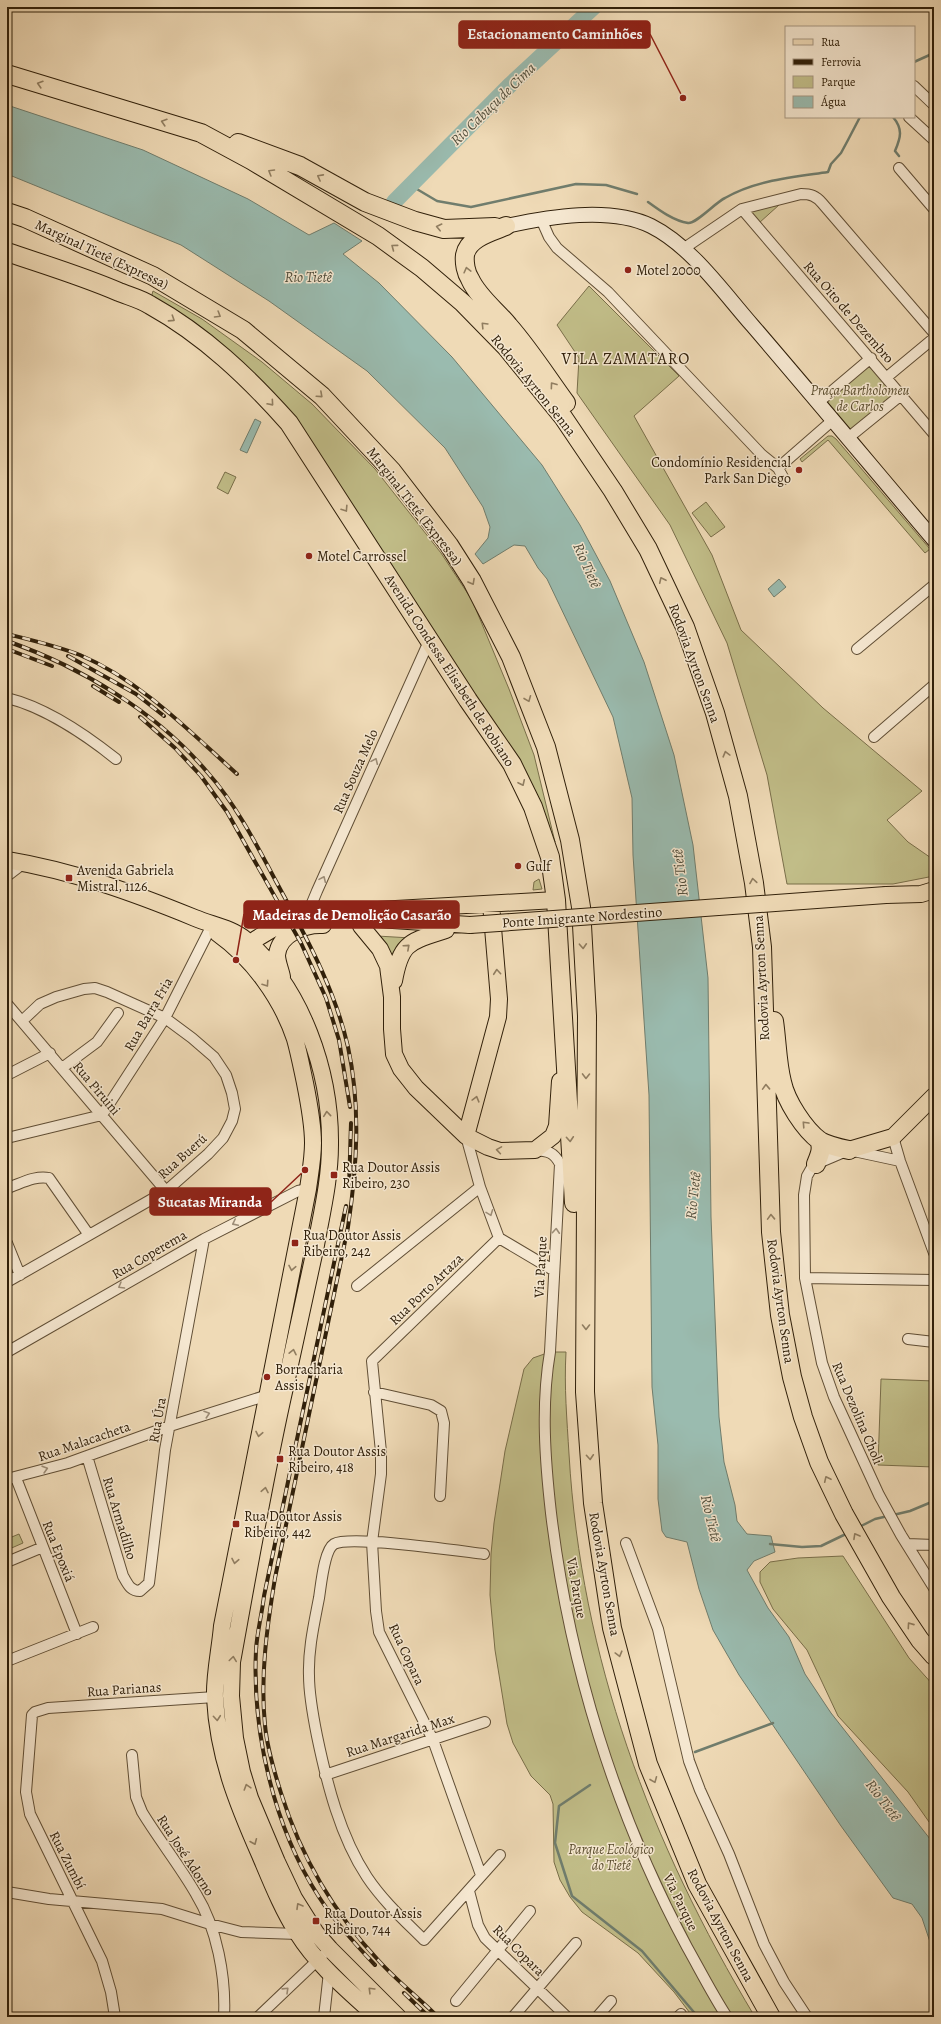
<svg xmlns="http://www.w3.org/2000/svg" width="941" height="2024" viewBox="0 0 941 2024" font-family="Alegreya,serif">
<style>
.green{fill:#c1bd88;stroke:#796e49}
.water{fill:#9abbaf;stroke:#707d6d}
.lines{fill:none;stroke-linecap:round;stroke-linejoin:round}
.stream{stroke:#707d6d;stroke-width:2.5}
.river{stroke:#9abbaf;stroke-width:16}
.street-casing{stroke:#604e35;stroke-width:12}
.secondary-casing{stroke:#31200a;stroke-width:16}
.primary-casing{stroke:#31200a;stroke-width:18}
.highway-casing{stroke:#31200a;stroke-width:20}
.street{stroke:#f5e7d0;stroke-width:10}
.secondary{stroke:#f5e7d0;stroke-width:14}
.primary{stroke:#efdab6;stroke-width:16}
.highway{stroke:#efdab6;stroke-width:18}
.rail-casing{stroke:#31200a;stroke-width:4}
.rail{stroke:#f5e7d0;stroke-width:2.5;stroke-dasharray:8;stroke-linecap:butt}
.primary-bridge-casing{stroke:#31200a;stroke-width:18;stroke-linecap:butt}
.primary-bridge{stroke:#efdab6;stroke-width:16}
.oneway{stroke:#907d60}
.oneway2{stroke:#9d8d77}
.poi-dot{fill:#8f2418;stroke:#f5e7d0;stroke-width:1.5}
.labels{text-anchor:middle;stroke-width:3;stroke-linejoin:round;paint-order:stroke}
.street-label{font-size:14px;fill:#31200a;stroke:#f5e7d0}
.poi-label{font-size:14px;fill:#31200a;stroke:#f5e7d0;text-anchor:start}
.park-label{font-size:14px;font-style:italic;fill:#5c4f30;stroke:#f5e7d0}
.water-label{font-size:15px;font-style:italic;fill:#504e3c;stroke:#f5e7d0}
.quarter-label{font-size:16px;letter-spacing:1px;fill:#31200a;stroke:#f5e7d0}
.leader{fill:none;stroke:#8f2418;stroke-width:1.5}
.callout-dot{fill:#8f2418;stroke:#f5e7d0;stroke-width:1.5}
.callout{fill:#8f2418;stroke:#8f2418;stroke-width:1.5}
.callout-label{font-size:15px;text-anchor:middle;font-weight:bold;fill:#fff}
</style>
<rect width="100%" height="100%" fill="#efdab6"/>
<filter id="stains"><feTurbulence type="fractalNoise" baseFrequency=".005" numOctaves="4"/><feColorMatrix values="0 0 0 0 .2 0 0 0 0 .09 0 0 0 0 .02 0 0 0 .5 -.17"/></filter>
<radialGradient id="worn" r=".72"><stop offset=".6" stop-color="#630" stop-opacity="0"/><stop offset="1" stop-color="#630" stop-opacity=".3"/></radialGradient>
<!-- green -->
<path class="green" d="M779 205 759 223 749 211Z
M589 286 679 376 634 416 712 555 741 630 823 708 922 791 887 820 908 842 934 860V876L893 884H787L767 775 727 643 670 525 577 393 579 358 557 325Z
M153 291 202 319 262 362 312 404 375 469 441 553 472 600 509 689 534 755 555 842 527 777 293 417 151 298Z
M868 364 894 394 852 432 825 402Z
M828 436H832L836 439 930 549 925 553 828 440 802 462 800 459Z
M225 472 236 477 228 494 217 488Z
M706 502 725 527 711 537 692 513Z
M539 879 542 889 533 890 534 882Z
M377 936 411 938 392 957Z
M550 1352H566C564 1387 567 1420 569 1454 581 1659 650 1842 755 2017H693L674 1992 638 1953 582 1912 570 1897 560 1880 554 1862 553 1804 550 1795 531 1776 513 1743 507 1724 495 1650 490 1595 491 1554 494 1523 505 1451 524 1369 533 1358Z
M881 1379 934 1381V1467L878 1465Z
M19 1534 23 1543 7 1550V1539Z
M843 1556 909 1658 934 1686V1829L908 1792 838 1716 807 1650 773 1609 760 1582V1572L770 1562 798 1558Z"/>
<!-- water -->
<path class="water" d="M7 105 143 150 248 199 309 235 334 223 362 241 343 254 379 283 452 357 542 465 580 525 610 581 644 662 674 755 693 845 708 978 711 1217 719 1417 724 1462 735 1505 737 1521 747 1534 771 1536 775 1552 754 1561 747 1570 768 1608 789 1637 805 1674 831 1713 934 1844V1954L922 1918 912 1904 893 1898 841 1826 739 1675 713 1630 699 1589 687 1542 666 1537 662 1531 658 1499V1445L652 1387 649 1095 633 855 632 798 613 717 547 579 538 568 525 546 514 545 483 564 475 554 488 538 490 527 483 507 445 448 367 371 269 301 181 245 7 174Z
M255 419 261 422 247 453 240 450Z
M779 579 786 587 774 597 768 589Z"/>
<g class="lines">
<!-- stream -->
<path class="stream" d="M914 62 934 53
M893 117C903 129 901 137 895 151L899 156
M410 185 437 201 471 207 576 184 606 185 637 194
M648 202C659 210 674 221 688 223 696 224 716 202 725 198 756 180 794 177 828 172L831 164 841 153 848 140 860 117
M893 1515 910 1511 934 1501
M859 1527 875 1519 888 1516
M770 1544 802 1547 821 1546 848 1533
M695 1752 773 1723
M590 1785 559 1806 555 1843 572 1896 642 1951 698 2017"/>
<!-- river -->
<path class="river" d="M394 202 511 84 594 7"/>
<!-- street casing -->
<g class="street-casing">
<path id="street" d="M914 86 934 105
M909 117 934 140
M899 168 934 209
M742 209 934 434
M541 219 549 237 557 248 608 292 762 455 778 468 784 479
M683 249 742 209 801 194C811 194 816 196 822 203L934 333
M887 377 934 338
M819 402 871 358
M848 438 901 395
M778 468 833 420
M857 649 934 585
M7 698C44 707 86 735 116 759
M874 737 934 685
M7 876 24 863
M312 916V903L317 891 430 639
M7 1004 166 1191
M62 1068 97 1042 118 1013
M7 1075 50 1053
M102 1115 165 1018 213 923
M466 1136 480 1187 499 1238 553 1270
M893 1137 900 1161 934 1253
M7 1138 102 1115
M535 1150C548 1151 554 1152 560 1164L550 1352C541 1405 545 1460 551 1513 569 1663 615 1813 687 1947 700 1970 712 1994 727 2017
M900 1161 849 1150 816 1164 811 1169 807 1176 804 1195 805 1278 822 1363 834 1397 879 1495 901 1535 934 1588
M7 1188C20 1184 35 1175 49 1178L89 1235
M7 1243 20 1275
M805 1278 934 1280
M7 1282 166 1191 208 1154 223 1138 232 1121 235 1109 232 1093 226 1075 214 1057 192 1038 165 1018 107 992 95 988 84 989 56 997 40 1004 22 1021
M357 1286 480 1187
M908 1339 934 1342
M7 1352 204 1239 298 1191 308 1189
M374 1392 431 1405 441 1411 444 1423 440 1496
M87 1456 123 1576C128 1584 130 1591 140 1591L149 1583 165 1450 204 1239
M16 1478 77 1634
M7 1479 68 1463 170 1426 271 1394
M626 1543 658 1629 689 1761 700 1790 729 1854 764 1944 784 1982 807 2017
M907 1544 934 1545
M484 1554C459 1551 350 1535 334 1544 324 1550 321 1586 319 1598 314 1624 308 1650 309 1676 309 1696 313 1716 317 1736 327 1784 340 1836 367 1877 383 1901 404 1920 424 1940L500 1855
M7 1562 43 1547
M7 1661 93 1627
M132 1755 136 1797 142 1812C159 1840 180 1866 196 1894 217 1928 226 1977 224 2017
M325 1775 485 1722
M481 1875 433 1740 379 1632 376 1611 372 1542 381 1474V1452L372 1361 499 1238
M469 1891 478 1925 485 1938 567 2017
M7 1892 49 1899 162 1909 210 1924 241 1932 298 1934
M456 2001 530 1911
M115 2017 111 1992 102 1961 30 1814 26 1792 32 1715 35 1712 48 1708 215 1697
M258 2017 322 1956
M324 2017 329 1972
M513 2017 576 1943
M597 2017 611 2001
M678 2017 681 2014"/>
</g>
<!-- secondary casing -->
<g class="secondary-casing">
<path id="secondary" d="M506 226C548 217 610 206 651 226 691 246 723 292 752 325 813 396 873 468 934 540"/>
</g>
<!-- primary casing -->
<g class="primary-casing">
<path id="primary" d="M7 860C73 871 134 893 195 918 212 925 232 928 246 940 302 988 331 1072 330 1145 330 1179 322 1212 316 1245 306 1291 296 1337 286 1383 265 1475 249 1569 232 1662L231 1696 235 1738 242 1772 250 1798 277 1862 294 1898 316 1933 330 1949 398 2017
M886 895 921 894 934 890
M378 910 556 900
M361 926 380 949 388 966 392 997V1029L394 1054 401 1069 416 1088 466 1136 488 1147 500 1151 535 1150 553 1136 557 1126 560 1081
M217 933C252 958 281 997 295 1039 299 1053 302 1069 305 1083 309 1103 313 1123 313 1143 313 1159 310 1174 308 1189L222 1626C220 1650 214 1675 215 1698 218 1756 237 1803 260 1855 271 1881 282 1909 298 1934 318 1966 349 1991 377 2017
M244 952 256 939 286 921 299 917 331 916 470 925
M282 977C281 971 277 962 277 955 279 934 305 924 323 925
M394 981C401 942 409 942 446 930
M466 1136 498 1017 499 999 491 904
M849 1150 893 1137 934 1096"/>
</g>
<!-- highway casing -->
<g class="highway-casing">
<path id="highway" d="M7 74 201 133 251 160 378 236 422 268 463 303 506 347 563 417 613 491 648 549 685 627 715 713 738 796 754 883 762 947 771 1232 780 1315 792 1377 803 1417 819 1462 844 1514 891 1597 920 1640 934 1656
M238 143 300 166 365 202 415 221 444 229 495 227
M7 212 25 218 153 276 243 330 322 396 392 471 449 545 472 581 511 657 546 747 570 840 581 907 587 1016 585 1392 593 1503 612 1628 648 1764 697 1884 771 2017
M506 226C491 232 468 238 465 255 464 263 466 273 470 279 478 297 497 311 509 326 530 350 547 377 566 403
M7 252C45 265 82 276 119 292 129 296 141 299 150 305 204 335 248 377 289 423L468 700 512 764 533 807 550 857 556 900 574 1203
M774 1021C777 1041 777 1063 782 1082 786 1101 804 1129 820 1141 829 1146 839 1148 849 1150
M816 1164C819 1156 823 1149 819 1140"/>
</g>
<!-- street -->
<use href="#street" class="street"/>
<!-- secondary -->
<use href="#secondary" class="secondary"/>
<!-- primary -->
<use href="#primary" class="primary"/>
<!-- highway -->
<use href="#highway" class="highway"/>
<!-- rail casing -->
<g class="rail-casing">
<path id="rail" d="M7 634C31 640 57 646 80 655 141 681 189 731 237 774
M7 641C81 667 157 712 208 773 240 809 262 856 285 898 311 946 336 994 348 1047 361 1107 357 1167 348 1227L275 1578C267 1627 260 1676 265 1725 267 1748 274 1771 281 1793 301 1857 333 1912 379 1961 397 1981 419 1998 438 2017
M7 649 52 666
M68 656 136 694 164 716
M93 686 119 702
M140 717 175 748 201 776 227 812 301 943 326 998 339 1040 350 1107
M349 1187 351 1123
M346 1206 264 1596C262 1614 257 1632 256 1650 252 1732 274 1828 319 1897 335 1922 355 1944 375 1965
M404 1993 429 2017"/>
</g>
<!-- rail -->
<use href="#rail" class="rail"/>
<!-- primary-bridge casing -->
<g class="primary-bridge-casing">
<path id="primary-bridge" d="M470 925 886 895"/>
</g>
<!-- primary-bridge -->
<use href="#primary-bridge" class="primary-bridge"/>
</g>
<!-- one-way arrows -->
<defs><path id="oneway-chevron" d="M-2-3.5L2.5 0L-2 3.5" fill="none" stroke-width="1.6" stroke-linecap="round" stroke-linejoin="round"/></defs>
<g class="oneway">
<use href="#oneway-chevron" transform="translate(40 84) rotate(-163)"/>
<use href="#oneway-chevron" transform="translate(164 122) rotate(-163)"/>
<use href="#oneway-chevron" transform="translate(271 172) rotate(-149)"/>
<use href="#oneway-chevron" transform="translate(320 177) rotate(-152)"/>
<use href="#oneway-chevron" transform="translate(439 227) rotate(-167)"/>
<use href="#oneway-chevron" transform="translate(394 247) rotate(-143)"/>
<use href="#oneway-chevron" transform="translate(467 270) rotate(-104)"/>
<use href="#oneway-chevron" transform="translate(218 315) rotate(31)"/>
<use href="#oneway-chevron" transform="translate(172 319) rotate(33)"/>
<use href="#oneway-chevron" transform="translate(484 325) rotate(-134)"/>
<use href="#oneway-chevron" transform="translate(553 385) rotate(-126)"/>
<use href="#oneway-chevron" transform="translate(320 395) rotate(42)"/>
<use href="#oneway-chevron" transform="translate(271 403) rotate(49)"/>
<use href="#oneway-chevron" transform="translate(345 509) rotate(57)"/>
<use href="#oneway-chevron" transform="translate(662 580) rotate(-115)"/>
<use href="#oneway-chevron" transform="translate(472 582) rotate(61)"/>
<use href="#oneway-chevron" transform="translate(528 699) rotate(68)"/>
<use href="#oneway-chevron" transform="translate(726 754) rotate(-105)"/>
<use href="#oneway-chevron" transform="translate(522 783) rotate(65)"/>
<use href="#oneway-chevron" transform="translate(753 881) rotate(-99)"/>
<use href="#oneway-chevron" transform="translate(583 946) rotate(87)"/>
<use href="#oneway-chevron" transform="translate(407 947) rotate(-42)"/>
<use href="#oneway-chevron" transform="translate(497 972) rotate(-95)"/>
<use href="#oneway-chevron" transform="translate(266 984) rotate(56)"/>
<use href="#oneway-chevron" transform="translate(586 1076) rotate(91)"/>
<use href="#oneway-chevron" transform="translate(766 1087) rotate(-92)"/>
<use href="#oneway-chevron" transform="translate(476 1099) rotate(-75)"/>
<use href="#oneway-chevron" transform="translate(327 1114) rotate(-96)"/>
<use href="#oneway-chevron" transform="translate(805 1124) rotate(-133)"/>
<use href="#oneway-chevron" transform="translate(570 1139) rotate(86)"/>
<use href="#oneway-chevron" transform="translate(499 1150) rotate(-171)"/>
<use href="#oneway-chevron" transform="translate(771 1217) rotate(-92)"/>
<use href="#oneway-chevron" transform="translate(292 1268) rotate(101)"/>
<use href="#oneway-chevron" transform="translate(586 1327) rotate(90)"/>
<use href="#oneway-chevron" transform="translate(293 1352) rotate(-78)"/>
<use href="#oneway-chevron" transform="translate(259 1434) rotate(101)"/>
<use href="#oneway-chevron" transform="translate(590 1457) rotate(86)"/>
<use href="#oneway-chevron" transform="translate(827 1479) rotate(-115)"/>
<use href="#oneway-chevron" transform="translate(265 1490) rotate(-79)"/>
<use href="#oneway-chevron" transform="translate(856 1536) rotate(-119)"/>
<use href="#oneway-chevron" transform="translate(235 1561) rotate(101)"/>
<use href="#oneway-chevron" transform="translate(910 1625) rotate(-125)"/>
<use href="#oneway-chevron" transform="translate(619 1654) rotate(75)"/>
<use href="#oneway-chevron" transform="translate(233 1659) rotate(-82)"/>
<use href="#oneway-chevron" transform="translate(217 1718) rotate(85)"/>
<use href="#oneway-chevron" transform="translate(654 1780) rotate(68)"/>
<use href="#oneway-chevron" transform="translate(247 1787) rotate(-107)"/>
<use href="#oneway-chevron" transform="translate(254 1842) rotate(67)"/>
<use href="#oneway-chevron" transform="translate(299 1906) rotate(-120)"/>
<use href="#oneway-chevron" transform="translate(371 1990) rotate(-135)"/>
</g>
<g class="oneway2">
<use href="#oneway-chevron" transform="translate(375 761) rotate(-66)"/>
<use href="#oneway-chevron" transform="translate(323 879) rotate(-66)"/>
<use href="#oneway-chevron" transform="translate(490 1213) rotate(69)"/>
<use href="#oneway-chevron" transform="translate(235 1223) rotate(153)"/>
<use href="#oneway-chevron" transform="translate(556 1231) rotate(-86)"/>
<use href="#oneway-chevron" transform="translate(121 1286) rotate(150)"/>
<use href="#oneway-chevron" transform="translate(207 1414) rotate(-18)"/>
<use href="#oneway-chevron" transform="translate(45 1469) rotate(-16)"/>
<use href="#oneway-chevron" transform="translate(286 1990) rotate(-44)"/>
</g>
<!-- markers -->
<g class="poi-dot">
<circle cx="628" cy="270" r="4"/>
<circle cx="799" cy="470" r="4"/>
<circle cx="309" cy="556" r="4"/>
<circle cx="518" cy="866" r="4"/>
<rect x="65" y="874" width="8" height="8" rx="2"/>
<rect x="330" y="1171" width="8" height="8" rx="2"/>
<rect x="291" y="1239" width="8" height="8" rx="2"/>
<circle cx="267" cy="1377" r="4"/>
<rect x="276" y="1455" width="8" height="8" rx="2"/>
<rect x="232" y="1520" width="8" height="8" rx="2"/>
<rect x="312" y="1917" width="8" height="8" rx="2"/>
</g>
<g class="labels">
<!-- street labels -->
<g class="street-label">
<text transform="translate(102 254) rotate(25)" y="5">Marginal Tietê (Expressa)</text>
<text transform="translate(849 312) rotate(49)" y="5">Rua Oito de Dezembro</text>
<text transform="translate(534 385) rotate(51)" y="5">Rodovia Ayrton Senna</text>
<text transform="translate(415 506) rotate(52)" y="5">Marginal Tietê (Expressa)</text>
<text transform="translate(695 663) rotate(70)" y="5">Rodovia Ayrton Senna</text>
<text transform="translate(450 670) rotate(57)" y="5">Avenida Condessa Elisabeth de Robiano</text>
<text transform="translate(355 771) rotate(-66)" y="5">Rua Souza Melo</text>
<text transform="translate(582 917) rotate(-4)" y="5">Ponte Imigrante Nordestino</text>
<text transform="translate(761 978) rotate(-93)" y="5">Rodovia Ayrton Senna</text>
<text transform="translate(148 1014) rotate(-60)" y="5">Rua Barra Fria</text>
<text transform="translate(97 1088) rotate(50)" y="5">Rua Piruini</text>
<text transform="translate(182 1156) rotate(-42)" y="5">Rua Buerú</text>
<text transform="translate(149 1254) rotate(-30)" y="5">Rua Coperema</text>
<text transform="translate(540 1267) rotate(-87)" y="5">Via Parque</text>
<text transform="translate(426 1289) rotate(-44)" y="5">Rua Porto Artaza</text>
<text transform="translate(781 1301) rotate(82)" y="5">Rodovia Ayrton Senna</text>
<text transform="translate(858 1413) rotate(67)" y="5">Rua Dezolina Choli</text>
<text transform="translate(157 1420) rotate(-80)" y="5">Rua Úra</text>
<text transform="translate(84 1441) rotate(-19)" y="5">Rua Malacacheta</text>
<text transform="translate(120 1518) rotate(73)" y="5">Rua Armadilho</text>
<text transform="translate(59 1551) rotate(68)" y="5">Rua Epoxiá</text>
<text transform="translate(605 1574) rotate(80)" y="5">Rodovia Ayrton Senna</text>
<text transform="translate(577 1588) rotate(80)" y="5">Via Parque</text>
<text transform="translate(407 1654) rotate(65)" y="5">Rua Copara</text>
<text transform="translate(124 1689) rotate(-4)" y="5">Rua Parianas</text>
<text transform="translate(400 1735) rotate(-18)" y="5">Rua Margarida Max</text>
<text transform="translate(186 1855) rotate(57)" y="5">Rua José Adorno</text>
<text transform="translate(68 1860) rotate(63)" y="5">Rua Zumbí</text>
<text transform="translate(681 1902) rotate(64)" y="5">Via Parque</text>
<text transform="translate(721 1925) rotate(62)" y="5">Rodovia Ayrton Senna</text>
<text transform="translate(519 1950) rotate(45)" y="5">Rua Copara</text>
</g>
<!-- poi labels -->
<g class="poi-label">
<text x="636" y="275">Motel 2000</text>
<text x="791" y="467" text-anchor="end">Condomínio Residencial<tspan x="791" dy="16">Park San Diego</tspan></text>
<text x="317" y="561">Motel Carrossel</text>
<text x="526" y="871">Gulf</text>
<text x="77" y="875">Avenida Gabriela<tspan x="77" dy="16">Mistral, 1126</tspan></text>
<text x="342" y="1172">Rua Doutor Assis<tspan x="342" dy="16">Ribeiro, 230</tspan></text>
<text x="303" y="1240">Rua Doutor Assis<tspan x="303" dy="16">Ribeiro, 242</tspan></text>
<text x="275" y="1374">Borracharia<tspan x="275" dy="16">Assis</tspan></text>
<text x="288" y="1456">Rua Doutor Assis<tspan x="288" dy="16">Ribeiro, 418</tspan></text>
<text x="244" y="1521">Rua Doutor Assis<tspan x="244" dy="16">Ribeiro, 442</tspan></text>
<text x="324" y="1918">Rua Doutor Assis<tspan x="324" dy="16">Ribeiro, 744</tspan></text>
</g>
<!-- park labels -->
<g class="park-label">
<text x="860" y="395">Praça Bartholomeu<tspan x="860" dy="16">de Carlos</tspan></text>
<text x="611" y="1854">Parque Ecológico<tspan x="611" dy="16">do Tietê</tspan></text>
</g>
<!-- water labels -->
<g class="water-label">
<text transform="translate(493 104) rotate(-44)" y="5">Rio Cabuçu de Cima</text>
<text x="308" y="282">Rio Tietê</text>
<text transform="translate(587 565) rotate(66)" y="5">Rio Tietê</text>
<text transform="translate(680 873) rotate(-97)" y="5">Rio Tietê</text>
<text transform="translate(693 1196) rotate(-84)" y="5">Rio Tietê</text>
<text transform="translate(711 1518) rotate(77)" y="5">Rio Tietê</text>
<text transform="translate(883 1800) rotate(53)" y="5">Rio Tietê</text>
</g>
<!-- quarter labels -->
<g class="quarter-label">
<text x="626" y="364">VILA ZAMATARO</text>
</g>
</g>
<!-- callouts -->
<path class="leader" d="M683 98L650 34M236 960L244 914M305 1170L271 1202"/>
<g class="callout-dot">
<circle cx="683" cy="98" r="4"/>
<circle cx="236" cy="960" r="4"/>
<circle cx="305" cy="1170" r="4"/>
</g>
<g class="callout">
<rect x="459" y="21" width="191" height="27" rx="4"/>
<rect x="244" y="901" width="215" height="27" rx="4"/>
<rect x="150" y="1188" width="121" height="27" rx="4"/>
</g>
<g class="callout-label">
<text x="555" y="39">Estacionamento Caminhões</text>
<text x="352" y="920">Madeiras de Demolição Casarão</text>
<text x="210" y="1207">Sucatas Miranda</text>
</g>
<!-- margin -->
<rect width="941" height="2024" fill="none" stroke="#efdab6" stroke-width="24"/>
<rect x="8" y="8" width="925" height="2008" fill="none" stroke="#31200a" stroke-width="2"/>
<rect x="12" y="12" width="917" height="2000" fill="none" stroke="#31200a"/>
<!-- legend -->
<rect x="785" y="26" width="130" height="92" fill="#f5e7d0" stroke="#a79781"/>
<rect x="793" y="39" width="20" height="6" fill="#efdab6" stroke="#a79781"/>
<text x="821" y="46" font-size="12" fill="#31200a">Rua</text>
<rect x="793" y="59" width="20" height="6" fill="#31200a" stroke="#a79781"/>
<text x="821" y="66" font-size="12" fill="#31200a">Ferrovia</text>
<rect x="793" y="76" width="20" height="12" fill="#c1bd88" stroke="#a79781"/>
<text x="821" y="86" font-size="12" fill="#31200a">Parque</text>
<rect x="793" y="96" width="20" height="12" fill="#9abbaf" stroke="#a79781"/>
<text x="821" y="106" font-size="12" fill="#31200a">Água</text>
<rect width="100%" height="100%" filter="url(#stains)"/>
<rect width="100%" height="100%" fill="url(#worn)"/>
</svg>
